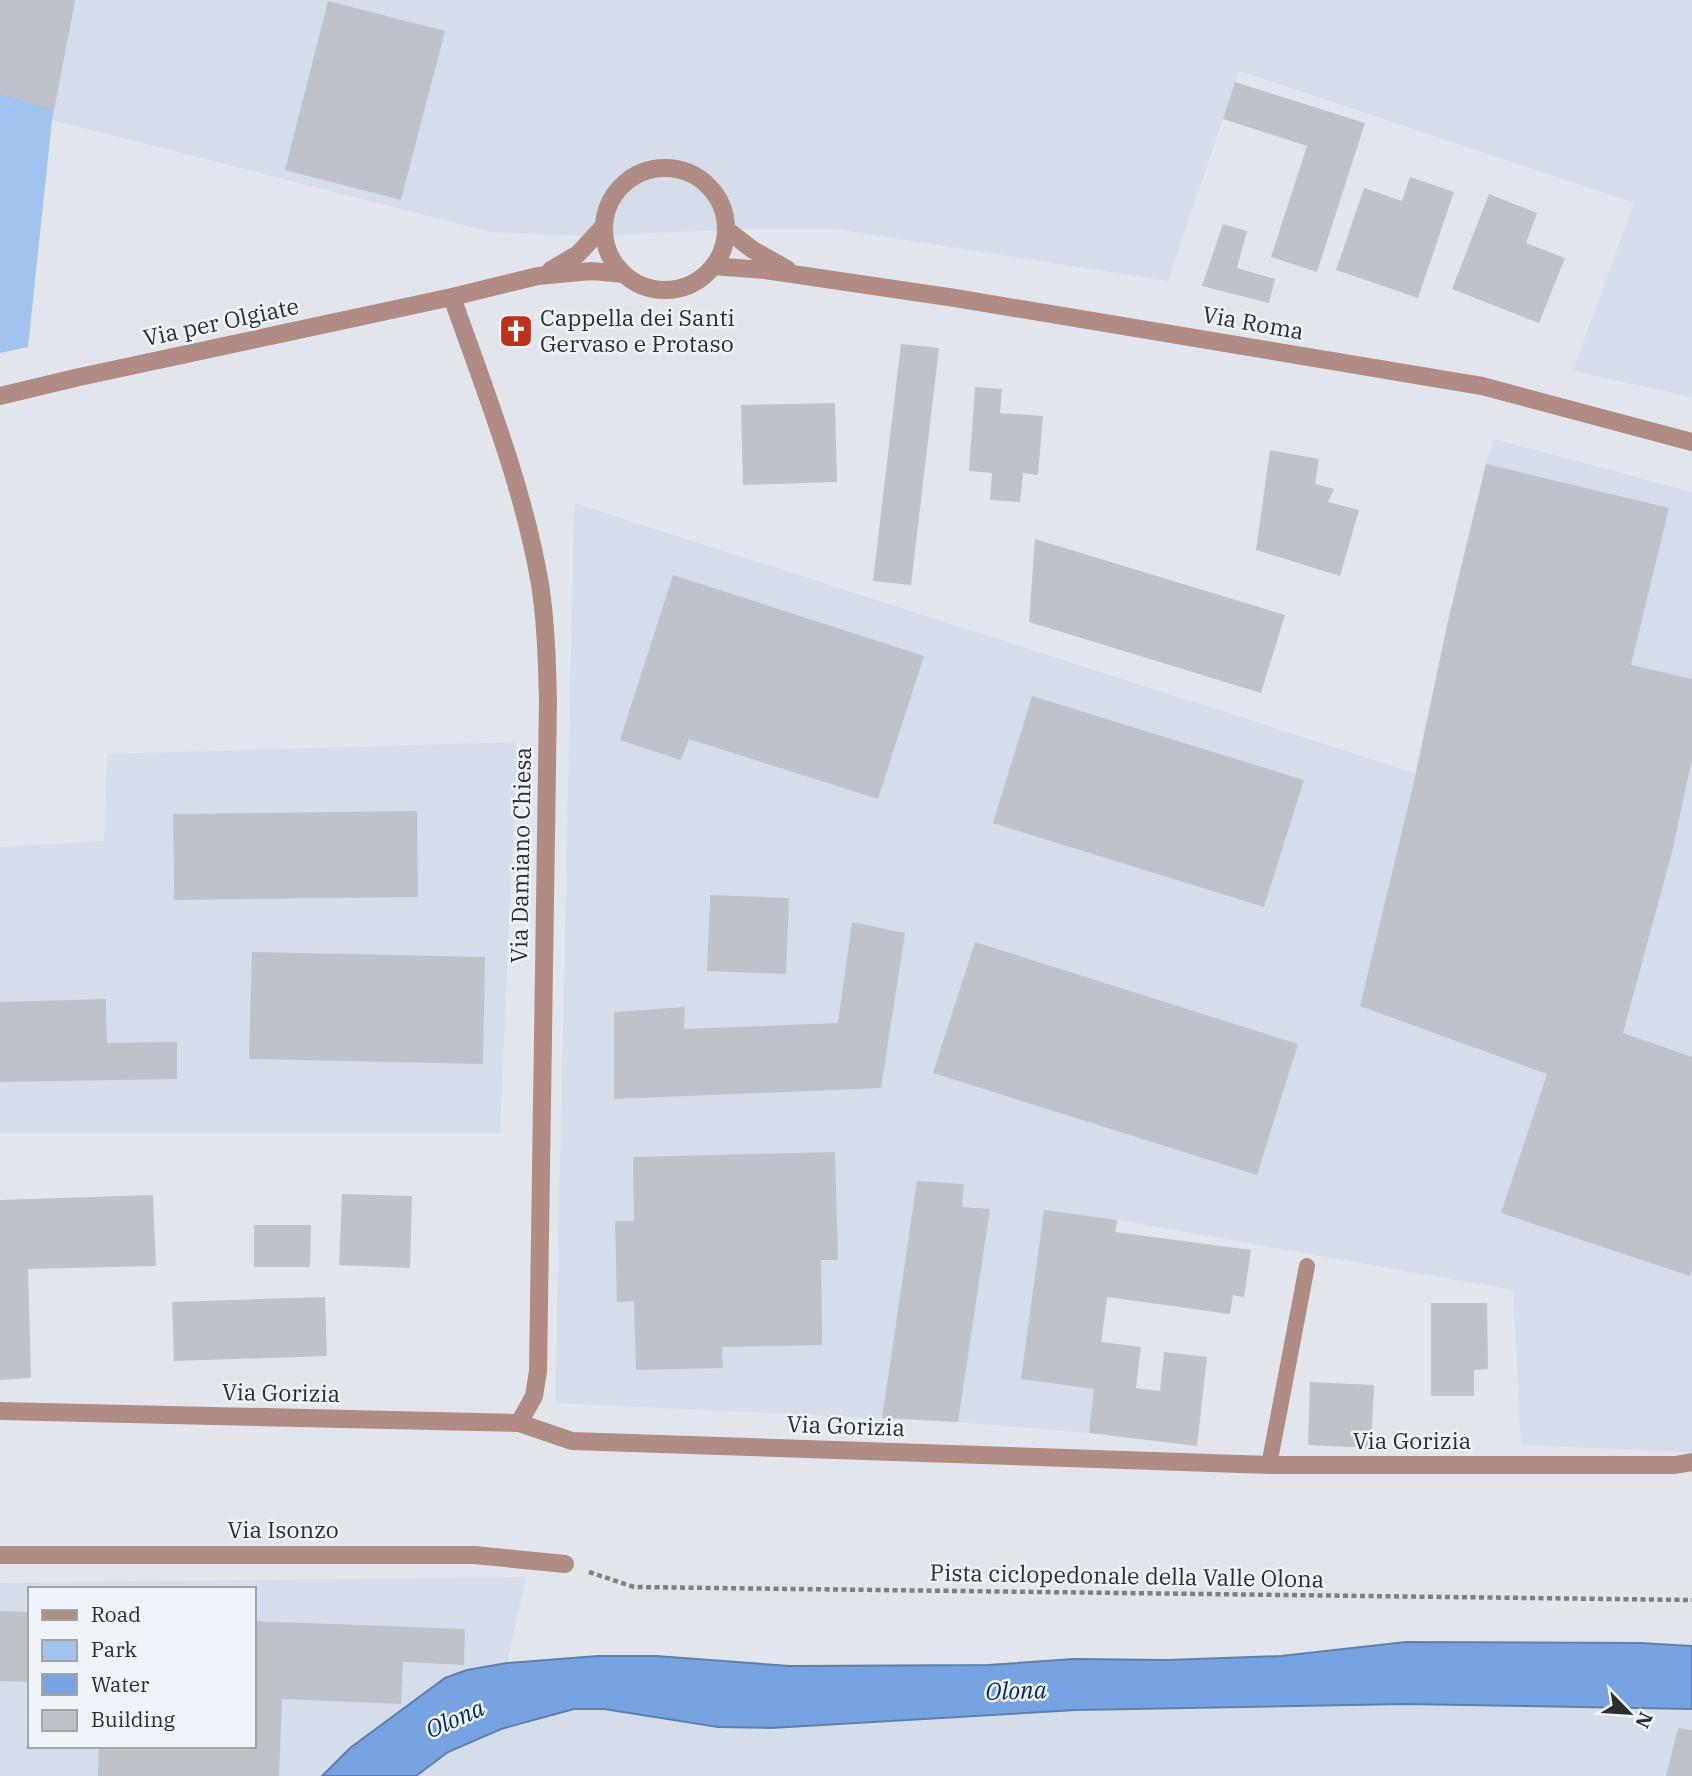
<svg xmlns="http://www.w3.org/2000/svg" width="1692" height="1776" viewBox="0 0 1692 1776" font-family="'IBM Plex Serif',serif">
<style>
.built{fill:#d5ddea;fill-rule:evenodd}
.green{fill:#a2c2ef}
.water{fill:#77a3e2;stroke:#6080ac;stroke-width:2}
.building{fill:#bfc3c9}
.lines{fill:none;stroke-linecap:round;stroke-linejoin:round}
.path{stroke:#7e8084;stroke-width:4.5;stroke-dasharray:5 3.5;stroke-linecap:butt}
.service{stroke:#b18c84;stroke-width:16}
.minor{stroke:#b18c84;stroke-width:18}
.labels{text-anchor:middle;stroke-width:5;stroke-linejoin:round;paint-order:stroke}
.poi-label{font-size:23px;fill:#2c2d2f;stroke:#eff4fa;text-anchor:start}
.street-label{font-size:23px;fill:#2c2d2f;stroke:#eff4fa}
.water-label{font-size:24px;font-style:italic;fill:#00275d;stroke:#eff4fa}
</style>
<rect width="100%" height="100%" fill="#e2e6ec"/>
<!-- built -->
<path class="built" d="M75 0H1692V397L1573 371 1634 203 1239 71 1168 281 835 229H745L589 236 491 232 52 120Z
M1494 439 1692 492V1452L1521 1445 1513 1290 1118 1220 1089 1433 958 1422 555 1403 574 503 1415 773 1448 621 1486 464Z
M517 742 500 1133H0V847L104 841 107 754Z
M526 1577 507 1663 467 1670 445 1678 350 1748 322 1776H0V1583ZM30 1589H254V1746H30Z
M1404 1704 1692 1709V1776H416L448 1752 501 1729 574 1709H604L718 1727 771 1728 1076 1710Z"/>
<!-- green -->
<path class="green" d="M0 0H75L52 120 28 347 0 353Z"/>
<!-- water -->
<path class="water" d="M1406 1642 1640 1643 1692 1646V1709L1404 1704 1076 1710 771 1728 718 1727 604 1709H574L501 1729 448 1752 416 1776H322L350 1748 445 1678 467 1670 507 1663 598 1656H656L790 1666 988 1665 1073 1659 1168 1660 1281 1656Z"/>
<!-- building -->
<path class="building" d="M0 0H75L54 110 0 94Z
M328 1 445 31 401 200 285 170Z
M1235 82 1365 123 1317 272 1271 257 1307 146 1223 119Z
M1410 177 1454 192 1418 298 1336 270 1364 188 1402 201Z
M1489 194 1537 213 1526 243 1565 258 1539 323 1452 289Z
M1223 224 1247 231 1237 268 1275 279 1269 303 1202 286Z
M511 319 529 326 522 343 504 336Z
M901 344 939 348 911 585 873 581Z
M975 387 1002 389 1000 413 1043 416 1038 475 1023 473 1020 502 990 500 992 473 969 471Z
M835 403 837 482 743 485 741 405Z
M1270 450 1319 459 1315 484 1334 489 1328 502 1359 510 1340 576 1256 550Z
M1486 464 1669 508 1631 665 1692 679V759L1672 852 1623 1033 1692 1057V1269L1690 1276 1501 1213 1547 1074 1360 1006 1416 773 1448 621Z
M1035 539 1285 615 1261 693 1029 622Z
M673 575 924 656 878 799 689 739 681 760 620 740Z
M1032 696 1304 780 1264 907 993 823Z
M417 811 418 897 174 900 173 814Z
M710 895 789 898 786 974 707 971Z
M852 922 905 933 881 1088 614 1099V1012L685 1007 684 1029 838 1023Z
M975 942 1298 1044 1257 1175 933 1073Z
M252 952 485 957 483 1064 249 1059Z
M106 999 107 1043 177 1042V1079L0 1082V1002Z
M835 1152 838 1260H821L822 1345 722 1347 723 1368 636 1370 634 1301 617 1302 615 1221H634L633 1157Z
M917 1181 964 1184 962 1207 990 1209 958 1422 882 1418Z
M342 1194 412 1196 410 1268 339 1265Z
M153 1195 156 1266 28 1269 31 1378 0 1380V1200Z
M1044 1210 1117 1220 1115 1232 1251 1250 1244 1297 1233 1295 1230 1314 1107 1297 1101 1342 1141 1347 1136 1388 1160 1391 1164 1352 1207 1357 1197 1446 1089 1433 1094 1389 1021 1379Z
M254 1225H311L310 1267H254Z
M325 1297 327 1356 174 1361 172 1302Z
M1431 1303H1487L1488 1369 1474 1370V1396H1431Z
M1310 1382 1374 1385 1371 1448 1308 1445Z
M0 1611 30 1612V1682L0 1681Z
M254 1621 465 1629 464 1665 403 1662 401 1704 282 1699 279 1776H98L99 1746H254Z
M1678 1728 1692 1730V1776H1666Z"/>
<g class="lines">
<!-- path -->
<path class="path" d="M589 1572 634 1587 1692 1600"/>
<!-- service -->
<path class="service" d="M1269 1465 1307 1266"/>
<!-- minor -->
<path class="minor" d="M604 229a61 61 0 1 1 122 0a61 61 0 1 1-122 0Z
M726 229 753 250 787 269
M713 266 765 270 955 298 1482 386 1692 442
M551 270 578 254 603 227
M452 297C485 391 523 485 540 584 546 623 547 662 548 701L538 1371 534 1396 519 1423
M0 396 75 378 452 297 538 276 592 271 624 274
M0 1411 519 1423 572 1441 1269 1465H1675L1692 1462
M0 1555H474L565 1564"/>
</g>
<!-- icons -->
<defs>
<g id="church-square" transform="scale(1.75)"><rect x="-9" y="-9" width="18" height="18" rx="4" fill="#bd311c" stroke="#eff4fa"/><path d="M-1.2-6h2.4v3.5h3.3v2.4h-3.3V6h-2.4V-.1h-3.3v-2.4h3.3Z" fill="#fff"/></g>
</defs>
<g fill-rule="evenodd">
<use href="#church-square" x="516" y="331"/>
</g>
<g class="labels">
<!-- poi labels -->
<g class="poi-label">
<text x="540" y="326">Cappella dei Santi<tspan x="540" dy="26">Gervaso e Protaso</tspan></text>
</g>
<!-- street labels -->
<g class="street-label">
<text transform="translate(221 322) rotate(-12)" y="8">Via per Olgiate</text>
<text transform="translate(1253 323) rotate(10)" y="8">Via Roma</text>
<text transform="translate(521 855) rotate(-89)" y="8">Via Damiano Chiesa</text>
<text transform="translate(281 1393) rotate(1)" y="8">Via Gorizia</text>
<text transform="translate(846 1426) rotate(2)" y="8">Via Gorizia</text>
<text x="1412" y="1449">Via Gorizia</text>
<text x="283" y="1538">Via Isonzo</text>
<text transform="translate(1127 1576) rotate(1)" y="8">Pista ciclopedonale della Valle Olona</text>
</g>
<!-- water labels -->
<g class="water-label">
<text transform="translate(1016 1691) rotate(-2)" y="8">Olona</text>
<text transform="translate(455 1719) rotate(-24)" y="8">Olona</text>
</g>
</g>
<!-- legend -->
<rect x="28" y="1587" width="228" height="161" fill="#eff4fa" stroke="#a1a4a9" stroke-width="2"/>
<rect x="42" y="1610" width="35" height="10" fill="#b18c84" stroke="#a1a4a9" stroke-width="2"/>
<text x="91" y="1622" font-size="21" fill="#2c2d2f">Road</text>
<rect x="42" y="1640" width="35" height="21" fill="#a2c2ef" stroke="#a1a4a9" stroke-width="2"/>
<text x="91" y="1657" font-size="21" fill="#2c2d2f">Park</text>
<rect x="42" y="1674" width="35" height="21" fill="#77a3e2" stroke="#a1a4a9" stroke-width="2"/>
<text x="91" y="1692" font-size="21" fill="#2c2d2f">Water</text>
<rect x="42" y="1710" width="35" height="21" fill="#bfc3c9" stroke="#a1a4a9" stroke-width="2"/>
<text x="91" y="1727" font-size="21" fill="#2c2d2f">Building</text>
<!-- north arrow -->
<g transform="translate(1629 1713) rotate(115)" stroke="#eff4fa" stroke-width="5" paint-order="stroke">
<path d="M0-5L12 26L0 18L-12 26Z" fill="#2c2d2f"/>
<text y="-10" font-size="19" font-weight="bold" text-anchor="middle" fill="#2c2d2f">N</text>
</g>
</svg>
